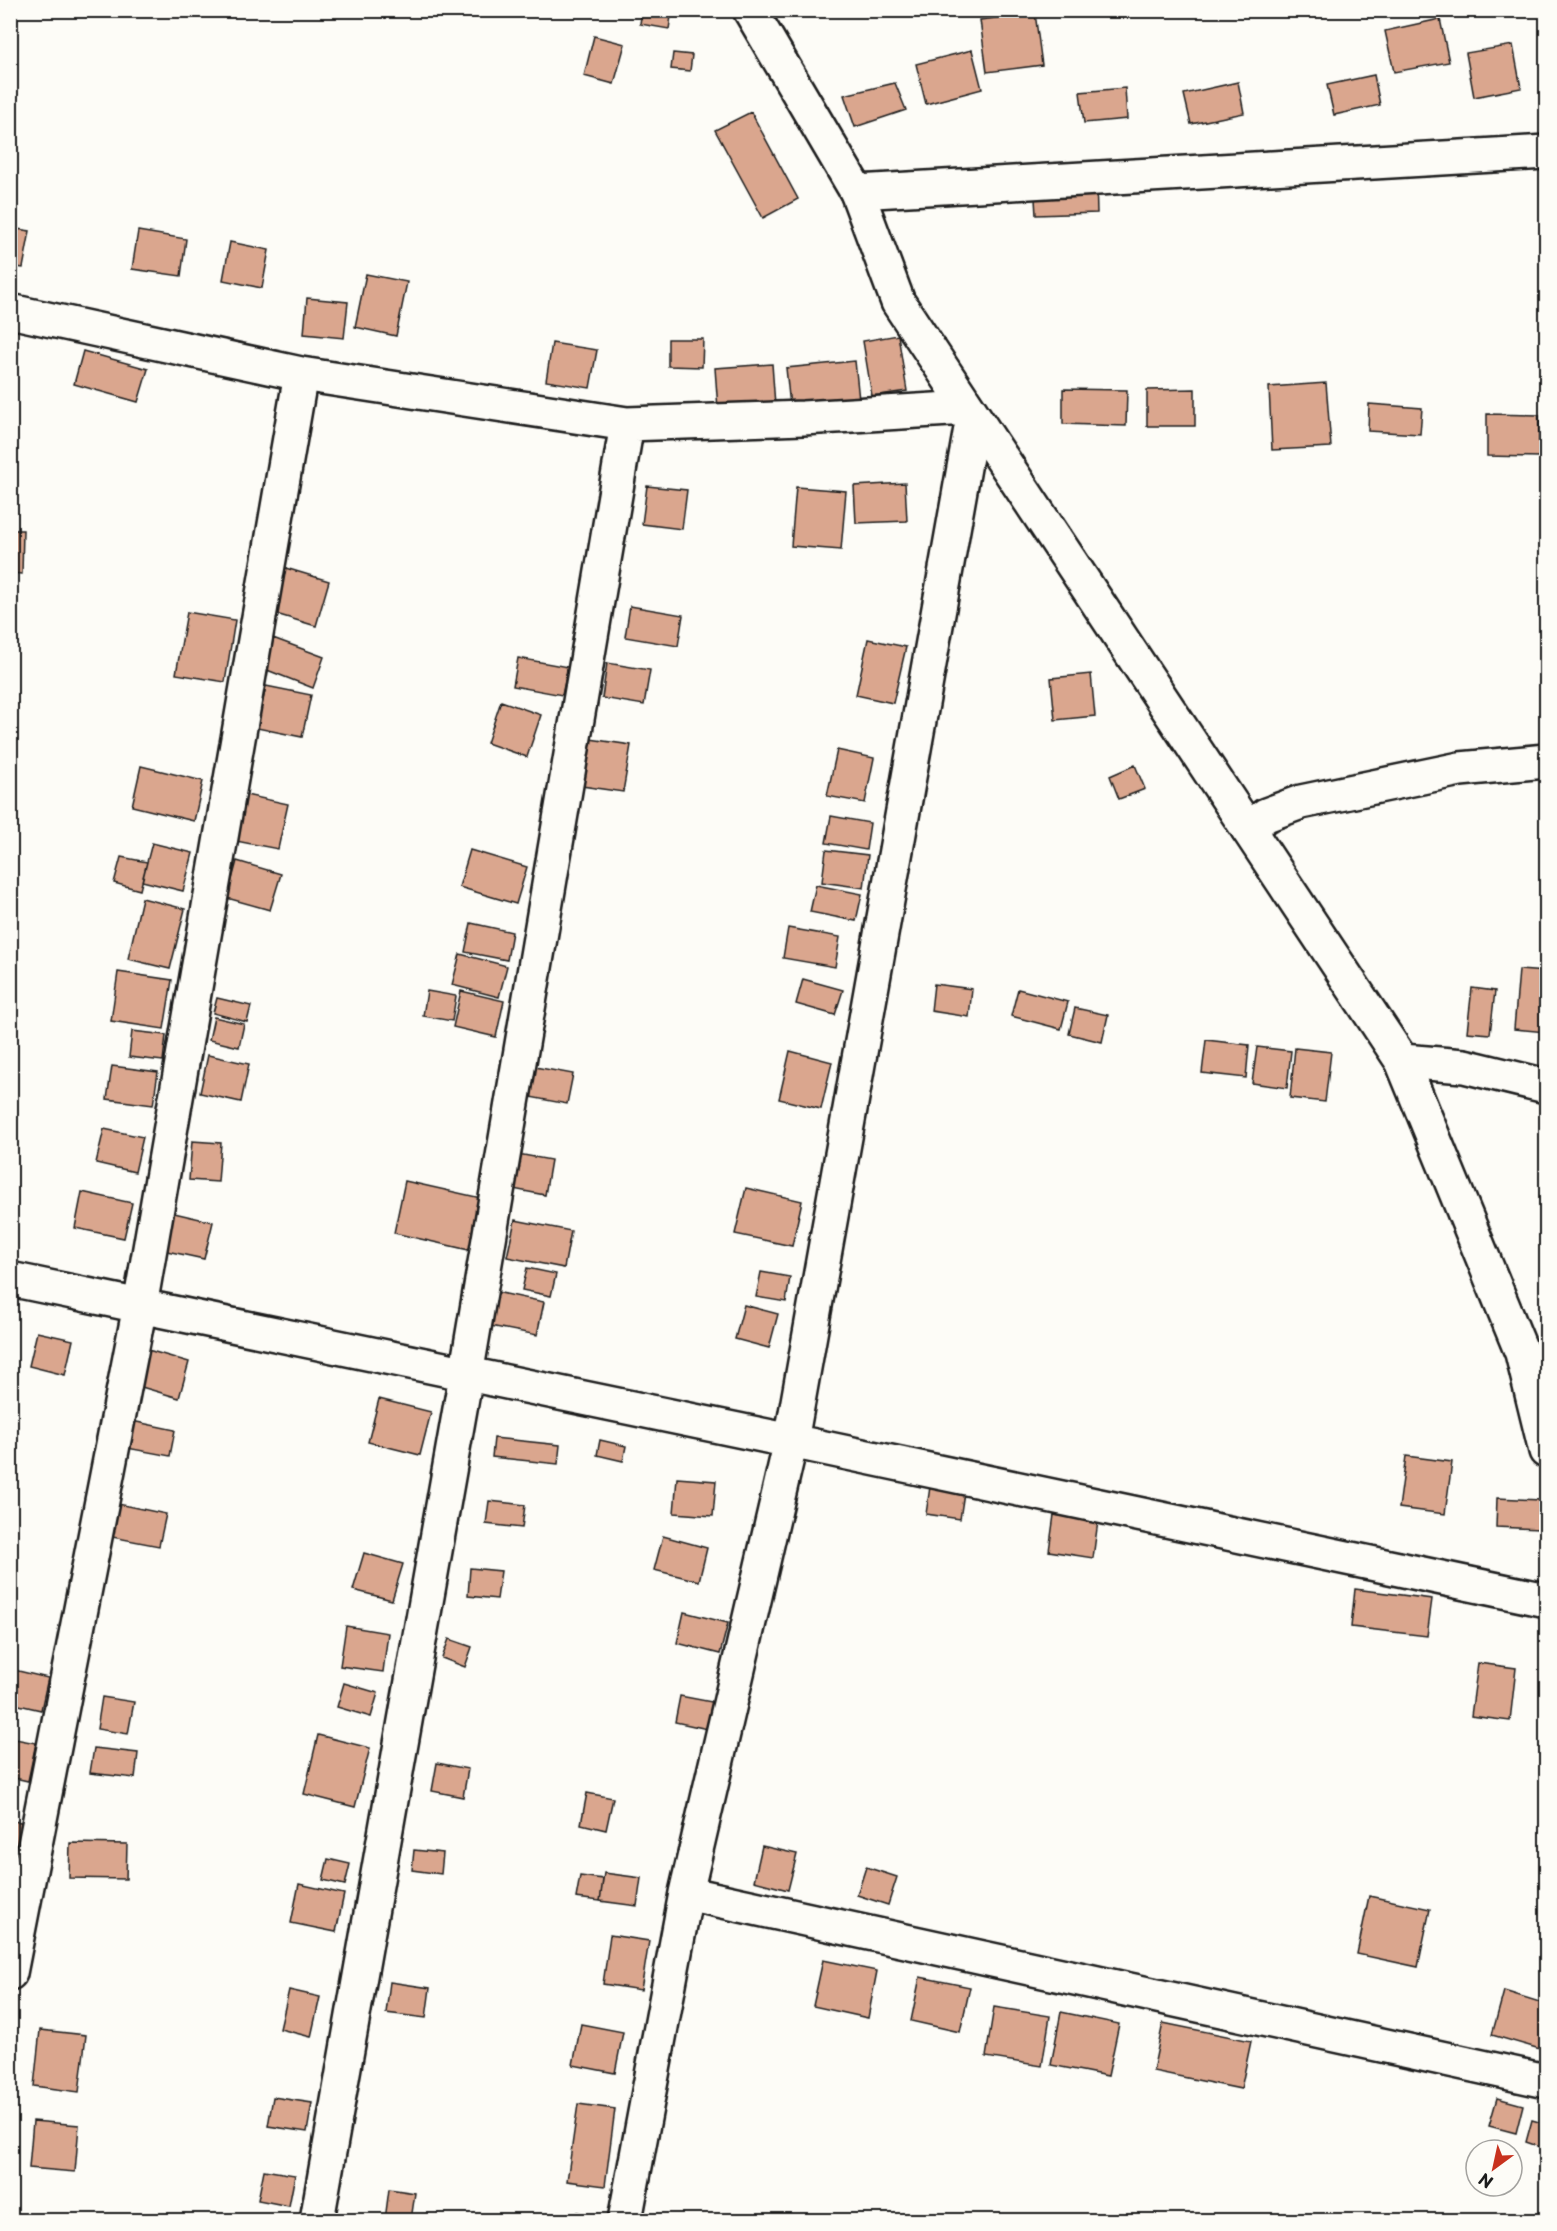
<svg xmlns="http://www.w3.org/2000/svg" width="1557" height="2231" viewBox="0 0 1557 2231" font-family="'Playpen Sans',sans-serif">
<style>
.building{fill:#daa68e;stroke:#1c1c1c;stroke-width:1.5}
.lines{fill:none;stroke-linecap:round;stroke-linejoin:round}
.minor-casing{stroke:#1c1c1c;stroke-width:38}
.tertiary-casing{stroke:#1c1c1c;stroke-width:38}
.minor{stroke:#fdfcf7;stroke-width:33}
.tertiary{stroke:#fdfcf7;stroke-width:33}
</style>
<rect width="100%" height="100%" fill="#fdfcf7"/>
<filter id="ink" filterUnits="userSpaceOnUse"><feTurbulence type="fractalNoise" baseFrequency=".0167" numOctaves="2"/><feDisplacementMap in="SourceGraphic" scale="12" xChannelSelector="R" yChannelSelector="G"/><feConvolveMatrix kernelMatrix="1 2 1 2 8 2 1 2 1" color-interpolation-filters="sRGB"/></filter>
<g filter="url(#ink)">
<!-- building -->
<path class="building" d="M642 10H672L669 29 640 24Z
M1035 13 1042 65 987 72 980 20Z
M1440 19 1449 62 1394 72 1385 31Z
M594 36 625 44 614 84 584 76Z
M1513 45 1521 88 1474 97 1466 53Z
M972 50 982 89 926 104 916 64Z
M673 53 692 55 690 71 671 69Z
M1374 75 1380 105 1334 115 1327 85Z
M1238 82 1244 113 1191 124 1184 94Z
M895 83 906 110 855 127 844 95Z
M1125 88 1127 119 1084 123 1080 92Z
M751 112 798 199 763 218 715 130Z
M1096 179 1097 213 1036 215 1034 182Z
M10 228 30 231 23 268 10 266Z
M138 231 186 239 181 276 132 269Z
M230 242 269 250 262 288 223 280Z
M366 274 407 282 396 336 355 327Z
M307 298 348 302 344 338 304 334Z
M898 335 907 391 872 396 863 341Z
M668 339H703L702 367 668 366Z
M552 343 597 350 590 388 546 381Z
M83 351 148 369 138 402 74 384Z
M855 361 859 400 790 406 786 368Z
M772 364 775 405 718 409 715 368Z
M1326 383 1331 447 1272 450 1269 387Z
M1063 389 1127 390 1126 426 1063 424Z
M1195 389V426H1147V390Z
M1369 404 1422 408 1420 434 1368 431Z
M1487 414 1539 415V457L1487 456Z
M905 483 907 521 856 523 854 486Z
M647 486 687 490 682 529 642 524Z
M796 487 846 491 841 550 791 546Z
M10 530H23L22 574 10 573Z
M279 566 329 581 316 626 266 611Z
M630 606 683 615 678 646 625 637Z
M187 612 235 620 225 682 176 674Z
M273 638 324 657 313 688 262 668Z
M868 639 906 647 893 703 856 695Z
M518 658 568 667 562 695 513 686Z
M607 663 650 670 644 705 602 698Z
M1091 674 1095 716 1055 720 1051 678Z
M266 686 311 695 302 737 257 728Z
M501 701 541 715 527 757 487 743Z
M590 739 631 745 623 792 582 786Z
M837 750 874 758 865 803 827 796Z
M1135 765 1145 789 1119 799 1110 776Z
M141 766 203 781 194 821 132 806Z
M246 795 288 804 278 849 236 841Z
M831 816 870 823 866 850 826 843Z
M152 843 193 853 183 891 142 881Z
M470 850 527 867 516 904 459 887Z
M826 850 868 855 864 888 822 882Z
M121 857 147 862 140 890 114 883Z
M237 861 281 874 270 910 227 898Z
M816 885 862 894 856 921 810 912Z
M142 898 185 909 170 969 128 959Z
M471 923 512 932 507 960 465 952Z
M788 928 840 937 835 967 783 958Z
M460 954 507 966 499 997 452 985Z
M1519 970 1546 972V1032L1514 1029Z
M118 972 172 980 164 1029 111 1021Z
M803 979 843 990 835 1015 796 1004Z
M934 984 972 989 969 1017 931 1011Z
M1472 988 1495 991 1490 1034 1467 1032Z
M1018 989 1068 1002 1061 1029 1011 1016Z
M427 991 456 996 452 1021 423 1016Z
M461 991 504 1001 496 1037 453 1027Z
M217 998 251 1006 247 1022 213 1013Z
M1075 1008 1108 1015 1102 1042 1069 1034Z
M214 1017 244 1024 239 1047 209 1040Z
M132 1031 166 1035 163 1061 129 1057Z
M1206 1040 1249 1045 1246 1078 1202 1073Z
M1257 1047 1291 1051 1287 1088 1252 1083Z
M1295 1048 1331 1052 1325 1102 1290 1098Z
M790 1051 832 1062 821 1109 779 1099Z
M208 1055 249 1064 241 1102 200 1093Z
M112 1066 158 1072 153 1105 107 1099Z
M535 1067 573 1074 567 1104 530 1097Z
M104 1129 143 1137 135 1172 96 1163Z
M192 1141 221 1143 218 1182 189 1180Z
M518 1154 551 1160 545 1195 513 1189Z
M405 1181 481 1198 469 1250 394 1233Z
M746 1188 802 1201 792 1246 735 1234Z
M82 1192 132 1203 124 1238 75 1228Z
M170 1212 213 1222 204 1259 162 1250Z
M515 1220 571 1231 564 1268 507 1257Z
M527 1268 556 1274 551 1296 522 1290Z
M761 1272 790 1277 786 1302 756 1297Z
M496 1292 544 1302 537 1335 490 1326Z
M744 1305 778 1314 769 1348 735 1339Z
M37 1332 73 1340 65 1375 29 1366Z
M148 1350 189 1362 179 1398 138 1386Z
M379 1399 431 1412 420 1455 368 1442Z
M132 1421 175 1430 170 1456 127 1448Z
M494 1438 560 1445 558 1464 492 1457Z
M600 1440 626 1446 623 1461 597 1455Z
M1406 1456 1452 1462 1445 1514 1399 1508Z
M677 1478 716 1481 713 1516 674 1513Z
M931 1480 965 1486 960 1519 926 1514Z
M1497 1498 1541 1500 1540 1529 1496 1527Z
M489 1501 525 1505 522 1528 486 1524Z
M118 1504 166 1514 159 1546 112 1537Z
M1054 1515 1098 1521 1093 1558 1049 1551Z
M663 1536 707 1548 699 1581 654 1570Z
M364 1553 403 1564 392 1600 353 1590Z
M470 1568 501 1571 497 1599 468 1596Z
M1355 1589 1432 1599 1427 1636 1351 1627Z
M684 1612 728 1623 720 1654 677 1643Z
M346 1626 388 1633 383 1672 340 1666Z
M449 1639 472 1647 465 1667 442 1658Z
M1478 1663 1516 1668 1510 1721 1471 1716Z
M10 1669 48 1678 41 1710 10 1703Z
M344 1683 378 1693 371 1717 337 1707Z
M680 1696 712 1702 708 1729 675 1722Z
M102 1697 134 1702 128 1734 97 1729Z
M318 1735 370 1748 355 1807 304 1794Z
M10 1738 36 1743 28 1781 10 1777Z
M94 1748 138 1753 135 1778 90 1773Z
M437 1763 468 1769 463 1797 432 1791Z
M587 1793 613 1798 606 1830 581 1824Z
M10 1821 21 1822 16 1855H10Z
M70 1843 127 1844 126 1879 69 1878Z
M762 1846 797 1854 788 1890 754 1881Z
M414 1850 443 1853 441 1874 412 1870Z
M328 1859 350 1864 345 1885 323 1880Z
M866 1867 897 1877 888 1905 857 1895Z
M604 1873 641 1878 637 1906 600 1901Z
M580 1876 603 1879 600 1901 576 1898Z
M299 1884 344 1894 336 1932 291 1923Z
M1369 1896 1430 1909 1418 1967 1357 1954Z
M610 1935 649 1941 641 1990 603 1984Z
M823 1960 877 1971 868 2018 813 2006Z
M920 1977 970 1987 960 2032 911 2021Z
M390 1982 430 1988 426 2018 386 2013Z
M289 1990 320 1997 311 2037 280 2029Z
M1504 1991 1546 2004V2028L1540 2049 1492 2035Z
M994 2007 1050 2016 1042 2066 986 2057Z
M1061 2012 1119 2024 1108 2076 1051 2065Z
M1163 2023 1251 2041 1241 2089 1153 2071Z
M581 2024 623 2032 615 2073 573 2065Z
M40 2030 86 2035 79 2092 34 2086Z
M273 2097 312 2103 307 2132 268 2126Z
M1497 2098 1523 2105 1516 2133 1489 2126Z
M578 2104 615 2109 605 2186 567 2181Z
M1532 2120 1546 2124V2149L1526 2142Z
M33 2121 79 2125 75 2172 29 2168Z
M264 2170 295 2175 289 2206 258 2200Z
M389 2189 415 2193 411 2220H385Z
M577 2212 606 2218 605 2220H575Z"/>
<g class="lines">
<!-- minor casing -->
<g class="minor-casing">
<path id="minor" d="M857 192 1546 152
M10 311 301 374 627 424 803 418 967 408
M1248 829 1402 1061 1522 1353 1546 1451
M1402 1061 1464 1066 1546 1086
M10 1279 791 1441 1546 1600
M686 1893 1546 2081
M10 1973 140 1306 301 374
M317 2220 466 1375 627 424
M625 2220 686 1893 791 1441 973 417"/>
</g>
<!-- tertiary casing -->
<g class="tertiary-casing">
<path id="tertiary" d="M750 10 857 192 898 302 1248 829 1266 815 1301 802 1460 769 1546 761"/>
</g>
<!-- minor -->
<use href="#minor" class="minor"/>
<!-- tertiary -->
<use href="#tertiary" class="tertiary"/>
</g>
</g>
<!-- margin -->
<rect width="1557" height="2231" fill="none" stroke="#fdfcf7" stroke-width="36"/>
<rect x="18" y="18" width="1521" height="2195" fill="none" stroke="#1c1c1c" stroke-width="2" filter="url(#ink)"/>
<!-- north arrow -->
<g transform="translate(1494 2168) rotate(213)"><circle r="28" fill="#fdfcf7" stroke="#a3a29f" stroke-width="1.5"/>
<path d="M0-4.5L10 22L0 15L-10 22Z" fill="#c8321e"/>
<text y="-9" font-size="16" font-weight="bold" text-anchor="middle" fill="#1c1c1c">N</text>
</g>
</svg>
